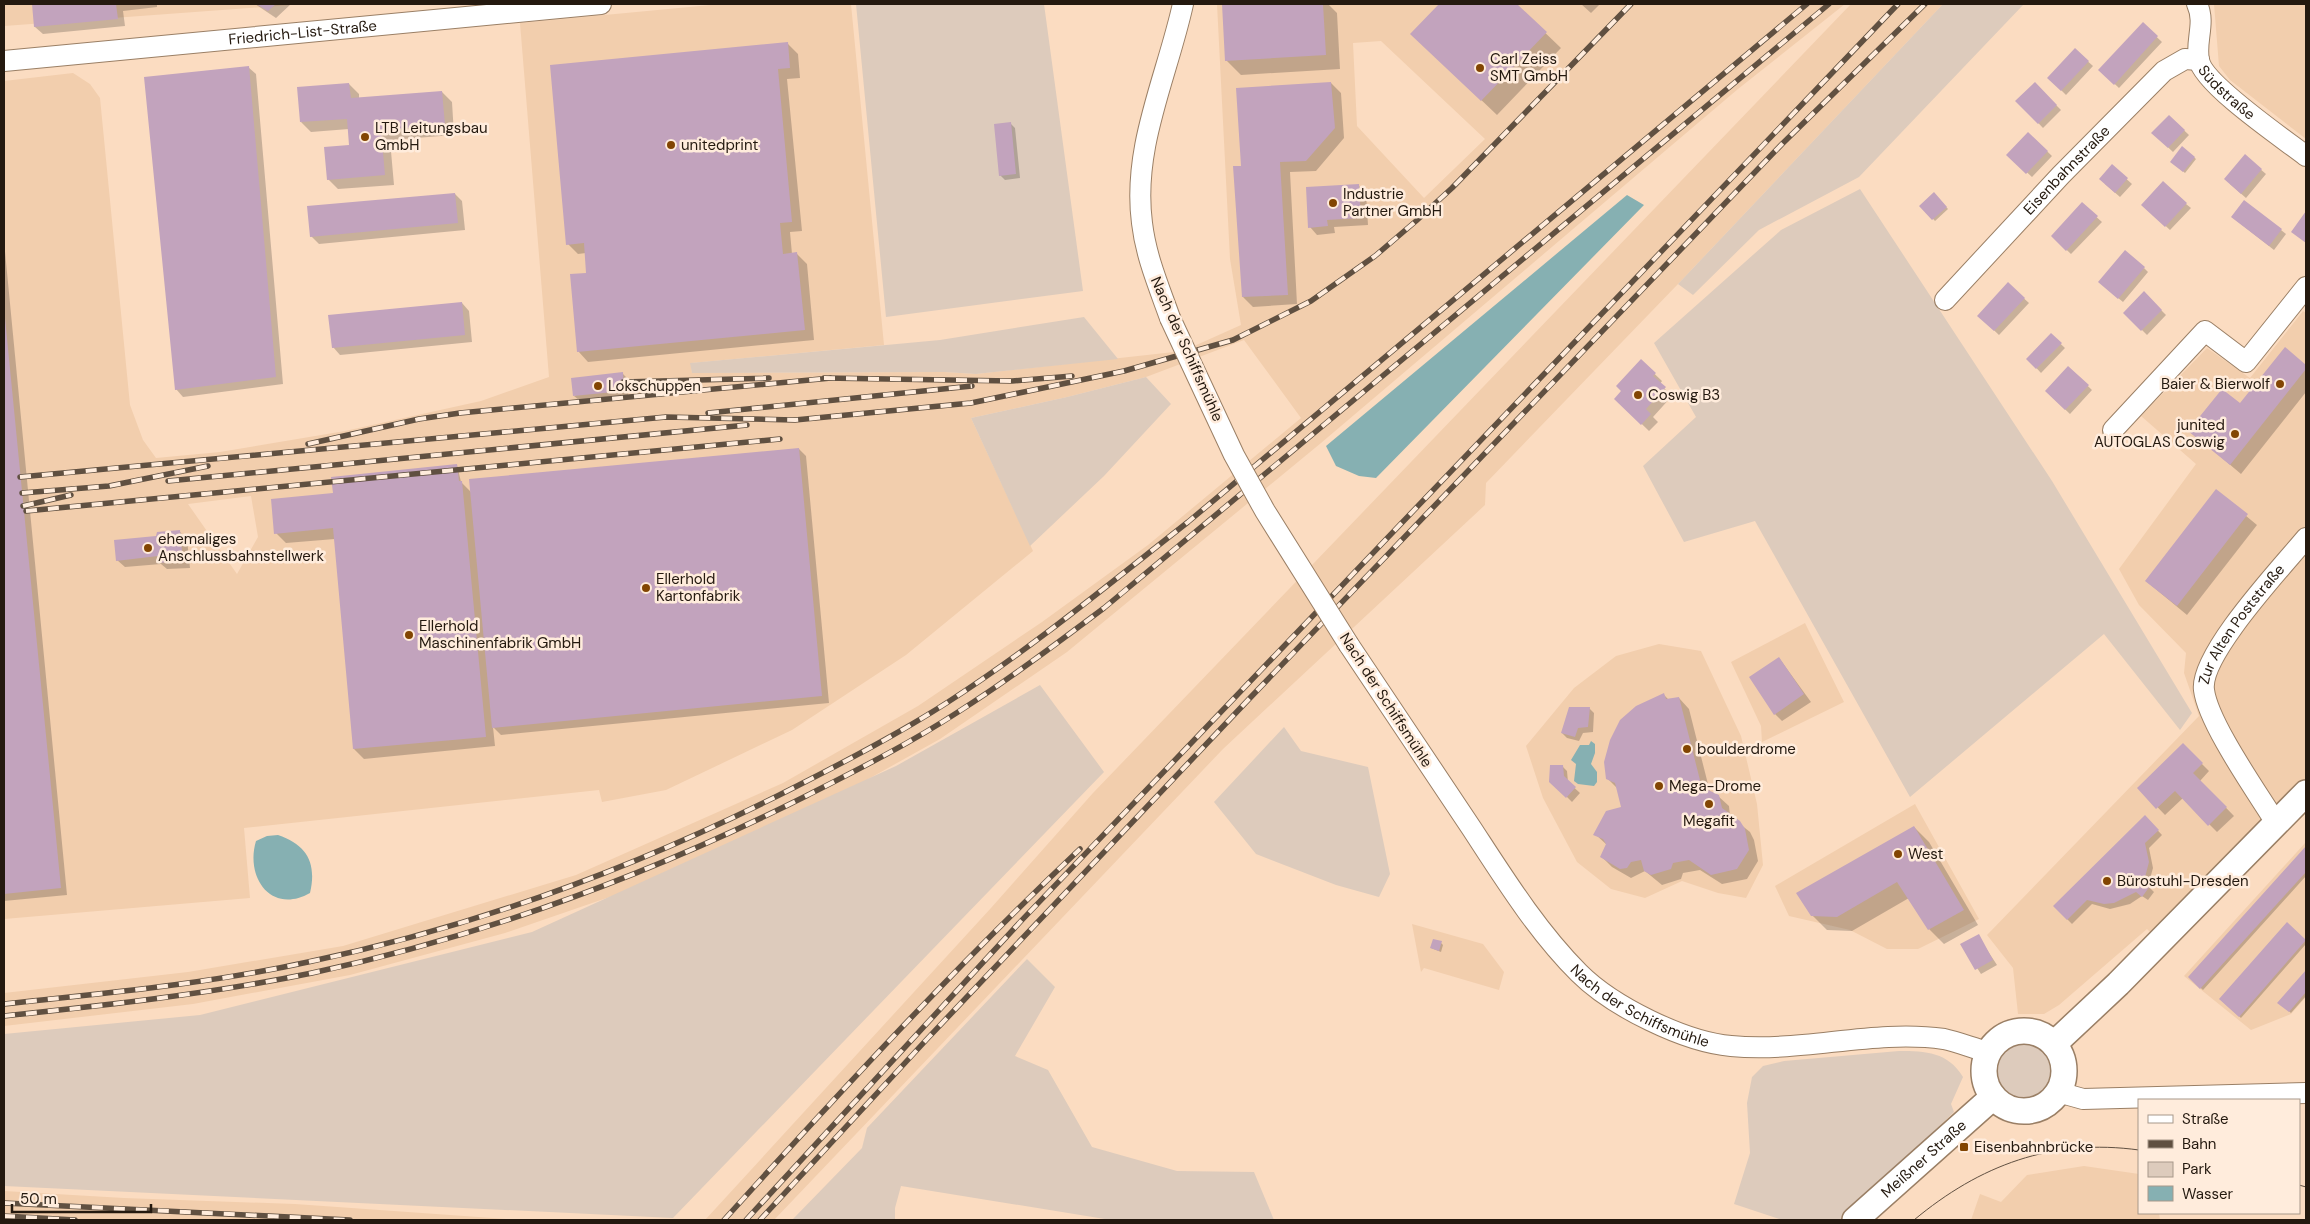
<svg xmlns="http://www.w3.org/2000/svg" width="2310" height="1224" viewBox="0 0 2310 1224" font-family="'DM Sans',sans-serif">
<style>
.built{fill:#f2cead;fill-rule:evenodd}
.green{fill:#ddcbbc}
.water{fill:#86b0b2}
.shadow{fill:#0003}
.building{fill:#c2a3bd}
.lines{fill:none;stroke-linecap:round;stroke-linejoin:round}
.minor-casing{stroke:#9a7f65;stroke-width:22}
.major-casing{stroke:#9a7f65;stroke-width:28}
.minor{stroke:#fff;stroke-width:20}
.major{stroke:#fff;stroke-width:25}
.tram{stroke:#605041;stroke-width:1}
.rail-casing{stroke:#605041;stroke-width:5.5}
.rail{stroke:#ffecdc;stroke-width:4;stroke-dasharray:11;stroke-linecap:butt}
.minor-bridge-casing{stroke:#9a7f65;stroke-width:22;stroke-linecap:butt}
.minor-bridge{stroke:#fff;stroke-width:20}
.poi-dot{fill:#824502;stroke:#ffecdc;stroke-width:2}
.labels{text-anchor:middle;stroke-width:5;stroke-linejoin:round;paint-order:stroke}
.street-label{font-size:15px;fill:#24190f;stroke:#ffecdc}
.poi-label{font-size:15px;fill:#24190f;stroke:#ffecdc;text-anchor:start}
</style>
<rect width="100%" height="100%" fill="#fbdcc1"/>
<!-- built -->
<path class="built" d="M4 4H304L4 26Z
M721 4H851L884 345 691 363 692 373 944 372 976 374 1183 351 1241 325 1230 259 1217 4H1845L1738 89 1321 443 1067 652 940 739 802 816 656 881 505 933 350 975 193 1004 4 1026V993L188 972 343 946 576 875 783 783 918 706 1042 622 1148 545 1301 418 1244 340 1146 377 1067 397 971 418 1033 551 906 655 792 730 666 790 602 802 599 790 244 828 250 898 4 919V81L73 73 90 84 100 98 130 405 143 440 156 458 220 452 345 431 481 401 549 377 520 23ZM1381 41 1485 139 1424 198 1357 126 1353 43ZM251 496 258 537 237 574 188 504Z
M1851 4H1943L1678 284 1486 483 1485 505 1223 749 774 1220H705L991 908 1093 793Z
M2214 4H2306V139L2230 80 2219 66Z
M2303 311 2306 313V781L2155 937 2147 929 2059 1005 2044 1014H2018L2013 968 1987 935 2199 716 2184 673 2186 653 2139 605 2119 569 2196 464 2141 416 2207 348 2250 378Z
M1805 623 1844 702 1762 742 1761 726 1731 662Z
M1659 644 1701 651 1741 736 1757 804 1763 865 1746 898 1718 893 1682 881 1645 898 1611 889 1577 862 1543 798 1526 746 1574 688 1616 656Z
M1915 804 1979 919 1918 949H1887L1850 930 1789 916 1775 886Z
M2306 842V997L2291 1014 2251 1030 2184 976Z
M1412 924 1483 944 1504 972 1499 990 1424 968 1421 972Z
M2084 1166 2139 1174V1213H2159L2160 1220H1971L1980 1194 2001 1202 2027 1175Z
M4 1191 124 1198 295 1204 519 1220H4Z"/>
<!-- green -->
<path class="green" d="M856 4H1044L1083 291 886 317Z
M1943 4H2024L1859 177 1759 230 1693 295 1678 284Z
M1860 189 2052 481 2192 713 2180 730 2104 634 1910 797 1755 521 1684 542 1643 466 1696 417 1654 343 1781 230Z
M1084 317 1118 359 976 374 944 372 692 373 690 363 940 340Z
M1146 377 1171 404 1104 476 1030 546 971 418 1067 397Z
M1040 685 1104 772 673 1218 4 1186V1034L200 1015 532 932 896 766Z
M1284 727 1301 751 1368 767 1390 874 1379 897 1336 885 1256 854 1214 802Z
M1027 959 1055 987 1015 1056 1048 1070 1092 1147 1177 1171 1254 1172 1274 1220H1111L901 1186 895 1208V1220H792L862 1148 867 1128Z
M1994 1069a29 29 0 1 1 58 0a29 29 0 1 1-58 0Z
M1899 1051C1926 1051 1948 1052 1963 1077L1951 1104 1954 1112 1849 1214 1841 1220H1782L1734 1204 1750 1153 1747 1103 1752 1077 1763 1066 1784 1061Z"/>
<!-- water -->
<path class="water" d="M1627 195 1644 205 1376 478 1359 476 1336 466 1326 446Z
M1591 741 1595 744V753L1591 764 1597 772V782L1594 786 1578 784 1574 781 1576 764 1571 760 1580 745H1589Z
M278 835C307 845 317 863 310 893 271 915 245 877 256 841L267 836Z"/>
<!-- shadow -->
<path class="shadow" d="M33 4H157V7L123 11 125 26 43 34 35 27Z
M255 4H291L276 18Z
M1223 4H1328L1337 13 1340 69 1241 75 1226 60Z
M1441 4H1515L1561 48 1497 115 1412 34Z
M1581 4H1600L1591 13Z
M2143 24 2162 42 2119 88 2100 70Z
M788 44 798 54 800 78 787 79 802 231 790 232 792 254H797L807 264 814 340 588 362 578 351 588 274 586 253 578 254 568 244Z
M2075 50 2093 66 2066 95 2049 78Z
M248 67 256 74 283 384 183 397 176 389Z
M1331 83 1341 93 1344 138 1316 171 1290 172 1297 304 1253 307 1243 297V167Z
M349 84 359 94V99L442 92 452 102 454 135 390 140 394 185 338 189 328 179 351 146 349 129 311 132 301 122Z
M2035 84 2061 110 2043 128 2017 101Z
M2169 116 2189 135 2173 152 2153 133Z
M1010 123 1015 128 1020 178 1005 180 1000 175Z
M2028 133 2052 156 2032 177 2008 155Z
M2183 148 2196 159 2185 173 2172 162Z
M2245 156 2266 174 2246 198 2230 184Z
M2112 166 2132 184 2120 197 2105 184Z
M1358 185 1366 193 1368 225 1334 227 1335 233 1317 235 1310 227Z
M455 194 462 201 465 230 319 244 311 236Z
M1934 194 1948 209 1935 221 1921 206Z
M2082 204 2102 222 2071 254 2052 236Z
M2186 204 2191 208 2170 230 2143 205Z
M2232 217 2281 230 2286 234 2274 250Z
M4 241 67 895 4 901Z
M2144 268 2148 272 2123 302 2105 287Z
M2008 284 2029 303 1999 335 1979 316Z
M2144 293 2166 315 2147 335 2125 313Z
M462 303 469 311 472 342 340 355 333 347Z
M2051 335 2065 348 2041 373 2028 359Z
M2285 349 2306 366V392L2241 474 2190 431 2240 405Z
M1641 361 1662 381 1660 384 1672 396 1653 417 1658 422 1649 431 1616 399Z
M2069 368 2092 390 2070 414 2046 391Z
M622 373 627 378 628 395 579 400 574 396Z
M799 449 806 456 829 703 501 735 493 727 495 746 364 759 354 749 335 539 286 543 276 533 334 494 457 465 461 482 471 492Z
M2216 491 2257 525 2187 615 2146 581Z
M180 532 187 539 190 568 167 569 161 564 125 567 117 560 158 538Z
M1779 658 1811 702 1782 721 1775 714Z
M1664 695 1669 700 1679 698 1689 709 1710 792 1718 796 1729 806 1730 816 1750 832 1754 840 1758 861 1747 879 1722 884 1700 870 1683 873 1681 879 1662 885 1645 871 1631 878 1612 867 1602 857 1607 845 1595 834 1622 808 1618 789 1608 779Z
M1589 708 1594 713 1593 732 1583 733 1579 741 1567 738 1562 733Z
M2183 745 2209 771 2200 781 2234 816 2217 832 2183 798 2165 815 2139 788Z
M1562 766 1567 771 1568 782 1580 793 1572 802 1551 781Z
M2145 817 2162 835 2149 848 2153 868 2148 886 2154 892 2148 900 2142 896 2130 904 2110 909 2092 904 2072 924 2054 906Z
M1914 827 1929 842 1978 925 1944 944 1929 929 1909 898 1852 931 1827 930 1812 915Z
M2306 848V876L2203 990 2189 977Z
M2287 923 2306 941V944L2241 1018 2220 999Z
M1978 936 1997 965 1981 974 1962 945Z
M1441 943 1443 945 1441 952 1431 948Z
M2306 971V996L2291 1013 2279 1003Z"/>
<!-- building -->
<path class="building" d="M32 4H116L118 19 34 27Z
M256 4H276L268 11Z
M1222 4H1323L1326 55 1225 61Z
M1439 4H1517L1547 32 1481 101 1410 34Z
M2143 22 2158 36 2114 85 2098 70Z
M788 42 790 68 778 69 792 222 780 223 783 254 797 252 805 330 577 352 570 274 586 273 584 243 566 245 550 65Z
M2075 48 2089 61 2061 91 2047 78Z
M249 66 276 377 175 390 144 77Z
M1331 82 1335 128 1306 161 1280 162 1288 295 1242 297 1233 166H1241L1236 88Z
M2035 82 2057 105 2038 124 2015 101Z
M349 83 351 98 442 91 445 125 381 130 385 175 327 180 324 147 349 145 347 119 300 122 297 87Z
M2169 115 2185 130 2168 148 2151 133Z
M1011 122 1016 174 999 176 994 124Z
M2028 132 2048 151 2026 174 2006 155Z
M2182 146 2195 157 2183 172 2170 162Z
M2245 154 2262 169 2241 194 2224 179Z
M2112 164 2128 178 2115 193 2099 179Z
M2163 181 2187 203 2165 227 2141 205Z
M1359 184 1361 218 1327 220 1328 226 1308 228 1306 187Z
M1934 192 1947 207 1932 220 1919 206Z
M455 193 458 223 310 237 307 206Z
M2244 200 2282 229 2269 246 2231 217Z
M2082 202 2098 216 2066 251 2051 236Z
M2306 211V243L2291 232Z
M2125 250 2145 267 2118 299 2098 282Z
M2008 282 2025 298 1994 331 1977 316Z
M2144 291 2162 310 2141 331 2123 313Z
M462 302 465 335 332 348 328 315Z
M5 318 61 888 4 894V319Z
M2051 333 2062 343 2036 369 2026 359Z
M2285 347 2306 365V369L2230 465 2188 431 2222 389 2240 403Z
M1641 359 1656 373 1653 376 1666 387 1646 409 1651 414 1641 425 1614 399 1621 391 1616 386Z
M2068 366 2089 385 2065 410 2045 391Z
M623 372 624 391 573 396 571 378Z
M799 448 822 696 492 728 469 479Z
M457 464 459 481H462L486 737 353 749 333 528 274 534 271 499 333 493 331 477Z
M2216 489 2248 514 2177 606 2145 581Z
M180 530 183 561 158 563V556L116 561 114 540 156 536 157 532Z
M1779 657 1804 694 1774 715 1749 677Z
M1664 693 1666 699 1679 697 1703 792 1708 790 1719 795 1722 808 1740 821 1745 829 1749 850 1737 869 1711 875 1689 860 1673 863 1671 869 1651 875 1644 871 1641 860 1631 862 1627 868 1620 869 1600 857 1606 844 1603 839 1593 835 1606 811 1621 807 1615 783 1606 779 1604 762 1610 740 1620 720 1636 706Z
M1569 707H1590L1588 727 1578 728 1575 737 1561 733Z
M2183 743 2203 763 2193 773 2227 807 2208 826 2175 791 2156 809 2137 788Z
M1550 765H1563L1564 776 1576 787 1566 798 1549 782Z
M2145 815 2159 830 2145 843 2149 862 2144 881 2150 886 2142 897 2136 892 2114 903 2104 904 2087 900 2067 920 2053 906Z
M1914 826 1964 910 1928 930 1897 882 1837 917 1811 916 1796 893Z
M2306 846V872L2200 989 2188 977Z
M2287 922 2306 940 2239 1017 2219 999Z
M1979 934 1993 960 1975 970 1960 944Z
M1433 939 1442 941 1439 951 1430 948Z
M2306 970V992L2289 1012 2277 1003Z"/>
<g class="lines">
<!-- minor casing -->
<g class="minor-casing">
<g id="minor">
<path id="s1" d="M2197 4C2206 23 2195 41 2199 60 2203 84 2284 139 2306 156"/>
<path id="s2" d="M4 61 601 4"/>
<path id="s3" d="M1945 300 2061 175 2164 71 2185 59 2199 60"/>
<path d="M1170 318C1159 287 1146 257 1142 223 1132 147 1167 77 1183 4"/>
<path d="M2113 430 2205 331 2246 362 2306 287"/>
<path id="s4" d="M1349 645C1390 706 1431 768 1472 829 1504 878 1537 931 1579 973 1612 1006 1684 1042 1731 1046 1802 1053 1873 1029 1944 1039 1958 1042 1973 1048 1988 1052"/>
<path id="s5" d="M2276 823C2257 792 2208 723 2204 690 2199 655 2283 566 2306 538"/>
<path d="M2058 1092 2083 1099 2306 1093"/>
</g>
</g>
<!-- major casing -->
<g class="major-casing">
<g id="major">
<circle cx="2024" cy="1071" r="40"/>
<path d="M2054 1044 2118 984 2306 793"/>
<path id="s6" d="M1855 1220 1993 1097"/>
</g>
</g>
<!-- minor -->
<use href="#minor" class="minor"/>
<!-- major -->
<use href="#major" class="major"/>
<!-- tram -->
<path class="tram" d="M2299 1185 2306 1187
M1914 1220C1980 1165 2052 1138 2139 1150"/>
<!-- rail casing -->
<g class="rail-casing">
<path id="rail" d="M824 378 1012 381 1072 376
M623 382 769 378
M708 413 972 386
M308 444 419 419 460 413 831 378
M20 477 666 417 795 420 971 403 1124 371 1233 340 1311 301 1375 256 1416 221 1452 188 1631 4
M168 481 747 425
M22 493 109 486 208 466
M23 506 71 495
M26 511 780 439
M4 1004C106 993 208 984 308 962 480 926 643 865 799 785 850 759 900 733 948 702 1032 648 1109 584 1188 522L1807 4
M4 1016C107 1005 210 994 312 973 484 936 649 875 806 796 857 770 909 744 958 712 1008 680 1056 644 1104 608L1829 4
M4 1203 350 1220
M4 1216 75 1220
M724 1220C839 1093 955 967 1080 849
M746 1220 1022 920 1898 4
M760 1220 928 1038 1249 699 1782 144 1925 4"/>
</g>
<!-- rail -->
<use href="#rail" class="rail"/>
<!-- minor-bridge casing -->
<g class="minor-bridge-casing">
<path id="minor-bridge" d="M1170 318 1234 455 1265 511 1349 645"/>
</g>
<!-- minor-bridge -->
<use href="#minor-bridge" class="minor-bridge"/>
</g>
<!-- markers -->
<g class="poi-dot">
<circle cx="1480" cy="68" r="5"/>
<circle cx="365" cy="137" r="5"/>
<circle cx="671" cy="145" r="5"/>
<circle cx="1333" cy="203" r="5"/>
<circle cx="2280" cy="384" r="5"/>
<circle cx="598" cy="386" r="5"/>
<circle cx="1638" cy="395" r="5"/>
<circle cx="2235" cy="434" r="5"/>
<circle cx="148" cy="548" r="5"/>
<circle cx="646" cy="588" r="5"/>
<circle cx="409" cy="635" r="5"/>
<circle cx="1687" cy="749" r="5"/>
<circle cx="1659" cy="786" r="5"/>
<circle cx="1709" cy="804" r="5"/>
<circle cx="1898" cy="854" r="5"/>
<circle cx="2107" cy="881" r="5"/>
<rect x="1959" y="1142" width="10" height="10" rx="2.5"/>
</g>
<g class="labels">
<!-- street labels -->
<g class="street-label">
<text dy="5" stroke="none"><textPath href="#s2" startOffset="300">Friedrich-List-Straße</textPath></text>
<text dy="5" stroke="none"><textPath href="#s1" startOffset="100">Südstraße</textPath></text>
<text dy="5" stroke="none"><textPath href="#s3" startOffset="178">Eisenbahnstraße</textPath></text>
<text transform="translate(1187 349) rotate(66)" y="5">Nach der Schiffsmühle</text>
<text dy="5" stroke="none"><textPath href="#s5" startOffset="229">Zur Alten Poststraße</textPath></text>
<text transform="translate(1386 700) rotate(57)" y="5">Nach der Schiffsmühle</text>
<text dy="5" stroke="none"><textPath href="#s4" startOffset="471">Nach der Schiffsmühle</textPath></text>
<text dy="5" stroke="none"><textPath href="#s6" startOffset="92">Meißner Straße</textPath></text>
</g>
<!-- poi labels -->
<g class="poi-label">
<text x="1490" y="64">Carl Zeiss<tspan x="1490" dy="17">SMT GmbH</tspan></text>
<text x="375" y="133">LTB Leitungsbau<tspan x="375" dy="17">GmbH</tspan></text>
<text x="681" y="150">unitedprint</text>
<text x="1343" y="199">Industrie<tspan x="1343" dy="17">Partner GmbH</tspan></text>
<text x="2270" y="389" text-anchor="end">Baier &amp; Bierwolf</text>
<text x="608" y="391">Lokschuppen</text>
<text x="1648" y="400">Coswig B3</text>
<text x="2225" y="430" text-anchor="end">junited<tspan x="2225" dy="17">AUTOGLAS Coswig</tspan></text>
<text x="158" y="544">ehemaliges<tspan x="158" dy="17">Anschlussbahnstellwerk</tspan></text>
<text x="656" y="584">Ellerhold<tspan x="656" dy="17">Kartonfabrik</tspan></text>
<text x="419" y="631">Ellerhold<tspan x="419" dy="17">Maschinenfabrik GmbH</tspan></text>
<text x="1697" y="754">boulderdrome</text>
<text x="1669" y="791">Mega-Drome</text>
<text x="1709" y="826" text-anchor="middle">Megafit</text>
<text x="1908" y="859">West</text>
<text x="2117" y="886">Bürostuhl-Dresden</text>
<text x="1974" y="1152">Eisenbahnbrücke</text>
</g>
</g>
<!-- border -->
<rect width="2310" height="1224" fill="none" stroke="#24190f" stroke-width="10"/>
<!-- legend -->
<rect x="2138" y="1099" width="162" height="115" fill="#ffecdc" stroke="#a7988a"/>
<rect x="2148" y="1115" width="25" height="8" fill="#ffffff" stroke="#a7988a"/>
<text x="2182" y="1124" font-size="15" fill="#24190f">Straße</text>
<rect x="2148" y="1140" width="25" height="8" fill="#605041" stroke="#a7988a"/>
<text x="2182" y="1149" font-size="15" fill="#24190f">Bahn</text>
<rect x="2148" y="1162" width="25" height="15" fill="#ddcbbc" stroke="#a7988a"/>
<text x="2182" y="1174" font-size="15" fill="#24190f">Park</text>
<rect x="2148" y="1186" width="25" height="15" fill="#86b0b2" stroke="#a7988a"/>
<text x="2182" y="1199" font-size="15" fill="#24190f">Wasser</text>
<!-- scale -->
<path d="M12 1204v8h139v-8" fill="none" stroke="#24190f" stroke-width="2.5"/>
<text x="20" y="1204" font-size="15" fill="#24190f" stroke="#ffecdc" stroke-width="4" paint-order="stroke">50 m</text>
</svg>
